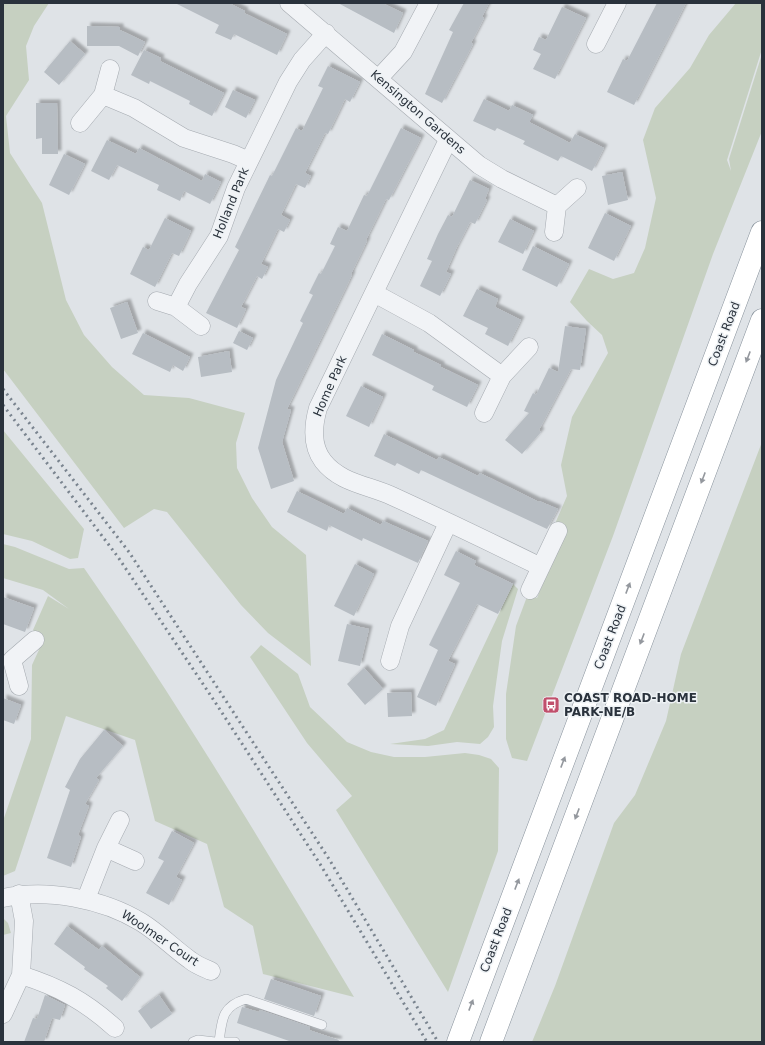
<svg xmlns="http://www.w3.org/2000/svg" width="765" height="1045" viewBox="0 0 765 1045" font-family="'DejaVu Sans',sans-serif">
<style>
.green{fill:#c6d0c1}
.building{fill:#b7bdc3;filter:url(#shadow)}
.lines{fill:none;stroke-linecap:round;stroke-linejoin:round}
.lane-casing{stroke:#a5aab0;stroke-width:10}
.street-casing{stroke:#a5aab0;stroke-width:19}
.highway-casing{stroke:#88929c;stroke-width:23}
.lane{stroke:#f1f3f6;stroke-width:9}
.street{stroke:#f1f3f6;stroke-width:18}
.highway{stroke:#fff;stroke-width:22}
.rail{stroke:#7a848f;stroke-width:3;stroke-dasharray:2 4;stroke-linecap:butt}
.oneway{fill:#94989e}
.labels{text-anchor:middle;stroke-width:3;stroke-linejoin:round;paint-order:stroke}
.street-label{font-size:12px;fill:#2a323c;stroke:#eef2f5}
.poi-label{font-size:12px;font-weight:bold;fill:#2a323c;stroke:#eef2f5;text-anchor:start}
</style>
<defs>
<filter id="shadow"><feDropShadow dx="3.5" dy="-3.5" stdDeviation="1" flood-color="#0004"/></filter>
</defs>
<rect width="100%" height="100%" fill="#dfe3e7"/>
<!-- green -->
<path class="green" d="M3 3H49L34 26 26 46 29 80 6 116 10 153 42 203 66 300 84 335 112 367 144 395 189 398 245 413 236 443 237 468 252 498 272 527 306 555 311 666 268 633 241 605 167 512 154 509 124 528 3 369Z
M736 3H762V49L727 160 731 171 729 159 762 54V131L713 254 613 536 527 761 512 758 506 739V694L516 626 528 594 537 598 565 530 554 526 567 496 561 465 572 417 608 353 602 335 587 321 570 302 589 269 613 279 634 273 645 248 656 198 643 140 655 108 690 68 709 35Z
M3 430 84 529 78 558 70 559 32 541 3 534Z
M762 442V1042H532L555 986 614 823 635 795 666 721 681 654Z
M3 544 15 547 69 569 84 568C181 707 267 852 354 997L263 974 253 926 224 907 207 844 155 821 135 740 66 716 15 871 3 876V821L31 739 32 665 43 641 33 630 48 596 69 609 43 590 3 578Z
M513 584 518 589 502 641 493 706 494 727 488 737 480 744 457 742 428 746 390 744 425 739 444 730Z
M261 645 298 674 310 707 347 742 371 752 394 757H425L465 753 479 755 491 759 499 768 498 851 448 992 336 810 352 796 307 743 250 657Z
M3 918 8 923 11 933 3 935Z"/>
<!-- building -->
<path class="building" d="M175 3H229L245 11 244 13 287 34 277 55 234 34 231 40 215 33 219 25Z
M338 3H382L403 13 394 33Z
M464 3H489L482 17 484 18 471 43 473 44 442 103 425 94 453 32 449 30Z
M657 3H686L634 105 607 92 623 59 627 61Z
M562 7 586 18 555 79 533 69 541 54 533 50 539 37 546 40Z
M87 26 120 27V30L145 42 138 56 119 46H87Z
M70 41 85 54 59 85 44 72Z
M144 50 161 58 160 61 224 93 212 116 189 104 190 101 150 81 149 84 131 75Z
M328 66 360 82 350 102 345 99 328 134 325 133 305 173 311 176 305 188 296 184 281 215 290 220 284 232 278 229 261 264 268 267 262 279 257 276 241 307 246 309 237 328 206 313 239 250 235 247 270 175 272 176 296 128 302 131 323 88 318 86Z
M233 90 255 100 246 118 225 107Z
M484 99 509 111 512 105 533 115 529 122 570 143 575 134 604 148 592 171 561 156 558 161 523 144 525 141 497 128 495 131 473 121Z
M36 103H57L58 154H42V138L36 139Z
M401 128 421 138 389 200 386 199 366 240 367 241 351 274 352 275 287 409 291 410 282 442 294 481 271 489 258 448 276 380 303 323 300 321 313 295 309 293 319 273 321 274 335 246 330 244 338 227 347 231 364 195 367 196Z
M107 140 136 154 139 148 202 181 205 174 221 182 210 204 184 191 180 201 157 190 159 185 117 165 109 180 91 171Z
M64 154 85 164 69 195 49 185Z
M622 172 628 200 608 205 602 176Z
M470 180 489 189 485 199 487 200 475 224 470 222 456 249 446 272 451 274 440 296 420 286 432 261 427 259 438 234 448 215 452 217Z
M605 213 631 226 614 261 588 248Z
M165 218 191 231 179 256 172 253 155 287 130 274 143 247 149 250Z
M510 219 534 231 523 254 498 242Z
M533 246 569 264 557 287 522 270Z
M477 289 498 299 495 307 521 320 508 346 485 334 488 328 463 316Z
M127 302 138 333 121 339 110 308Z
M565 326 586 329 580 370 571 369 539 430 541 432 522 454 505 440 529 413 524 411 533 393 536 395 549 368 558 372Z
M239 331 253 338 247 350 233 343Z
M143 333 190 357 183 371 173 365 170 372 132 354Z
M382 334 414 350V352L441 365V367L478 385 467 407 432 390 434 386 372 355Z
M229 351 232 372 201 377 198 357Z
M361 386 383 397 369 427 346 416Z
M384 434 437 460 439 457 478 476 480 473 539 502V501L558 509 547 529 421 470 419 474 397 463 395 466 374 456Z
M297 491 344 514 347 508 381 525 383 521 428 541 418 563 363 538 362 541 329 525 327 531 287 512Z
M456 551 476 561 474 565 513 584 498 614 477 604 448 661 455 664 436 706 417 697 438 650 429 645 460 583 444 575Z
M355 564 374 574 354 616 334 606Z
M3 597 34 608 25 632 3 624Z
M347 624 369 629 360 666 338 661Z
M364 668 383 689 365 705 347 684Z
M411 692 412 716 388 717 387 693Z
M3 698 21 705 14 724 3 720Z
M104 730 123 746 96 778 99 780 85 804 89 806 78 835 81 837 71 867 47 858 70 790 65 787 80 759Z
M172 831 194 843 176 877 182 880 169 905 146 893 164 861 158 858Z
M67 926 99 950 102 946 140 977 122 1001 106 988 108 986 84 969 85 967 54 944Z
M271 979 321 996 314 1016 264 999Z
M45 995 65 1005 60 1020 52 1018 44 1042H24L33 1018 37 1019Z
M159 995 172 1014 151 1029 138 1011Z
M242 1007 259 1012 260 1010 310 1027 309 1030 339 1040 338 1042H292L237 1023Z"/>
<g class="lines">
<!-- lane casing -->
<g class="lane-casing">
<path id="lane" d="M193 1042 198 1040 215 1042
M219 1042C222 1019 222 1006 246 999L322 1025
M221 1042H235"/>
</g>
<!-- street casing -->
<g class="street-casing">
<path id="street" d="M289 3 479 165 502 179 557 206
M596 44 617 3
M379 78 403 52 429 3
M103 95 134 108 184 138 233 154 249 161
M80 123 103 95 110 69
M448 140 318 408C313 426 311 445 323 461 340 483 368 485 392 496 442 519 492 543 541 567
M554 232 557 206 577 188
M374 293 429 323 502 376
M157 301 176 307 201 326
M176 307 188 284 219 236 236 188 288 82 302 60 326 33
M484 413 502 376 529 347
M530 590 558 531
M390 661 400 626 448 523
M19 686 12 660 35 640
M106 848 135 861
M3 898C47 888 103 899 141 922 159 933 173 948 190 960 196 965 204 968 211 971
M86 899 106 848 120 820
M21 975C59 987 85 1001 115 1028
M3 1014 21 975 24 921 19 894"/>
</g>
<!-- highway casing -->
<g class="highway-casing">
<path id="highway" d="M458 1042 762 232
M491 1042 762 320"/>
</g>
<!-- lane -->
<use href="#lane" class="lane"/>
<!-- street -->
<use href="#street" class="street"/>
<!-- highway -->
<use href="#highway" class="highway"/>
<!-- rail -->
<path class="rail" d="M3 389 129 552 329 859 438 1042
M3 405 118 557 215 702 320 864 427 1042"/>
</g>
<!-- one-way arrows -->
<defs><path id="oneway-solid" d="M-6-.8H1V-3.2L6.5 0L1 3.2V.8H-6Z"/></defs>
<g class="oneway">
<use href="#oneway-solid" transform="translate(748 357) rotate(111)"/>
<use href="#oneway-solid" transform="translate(703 478) rotate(111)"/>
<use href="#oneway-solid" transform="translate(628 588) rotate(-69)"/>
<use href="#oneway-solid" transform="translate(642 639) rotate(111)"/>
<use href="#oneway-solid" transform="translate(563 762) rotate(-69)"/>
<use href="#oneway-solid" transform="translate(577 814) rotate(111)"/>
<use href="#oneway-solid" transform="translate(517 884) rotate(-69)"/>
<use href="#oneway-solid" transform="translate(471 1005) rotate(-69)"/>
</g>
<!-- icons -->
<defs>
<g id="bus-square" transform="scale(0.9)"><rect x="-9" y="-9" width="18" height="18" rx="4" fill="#c14f6c" stroke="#eef2f5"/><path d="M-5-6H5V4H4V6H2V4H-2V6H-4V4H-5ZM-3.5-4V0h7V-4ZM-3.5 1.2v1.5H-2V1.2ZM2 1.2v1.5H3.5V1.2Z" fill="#fff"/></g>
</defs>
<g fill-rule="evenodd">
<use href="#bus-square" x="551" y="705"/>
</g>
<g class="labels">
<!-- street labels -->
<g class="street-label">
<text transform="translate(418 112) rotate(41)" y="4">Kensington Gardens</text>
<text transform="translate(231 203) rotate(-68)" y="4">Holland Park</text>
<text transform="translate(724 334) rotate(-69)" y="4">Coast Road</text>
<text transform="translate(330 386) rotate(-66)" y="4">Home Park</text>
<text transform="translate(610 637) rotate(-69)" y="4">Coast Road</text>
<text transform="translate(160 938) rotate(34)" y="4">Woolmer Court</text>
<text transform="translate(496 940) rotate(-69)" y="4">Coast Road</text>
</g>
<!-- poi labels -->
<g class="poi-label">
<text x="564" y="702">COAST ROAD-HOME<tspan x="564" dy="14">PARK-NE/B</tspan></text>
</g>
</g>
<!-- border -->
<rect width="765" height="1045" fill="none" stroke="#2a323c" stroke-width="8"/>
</svg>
